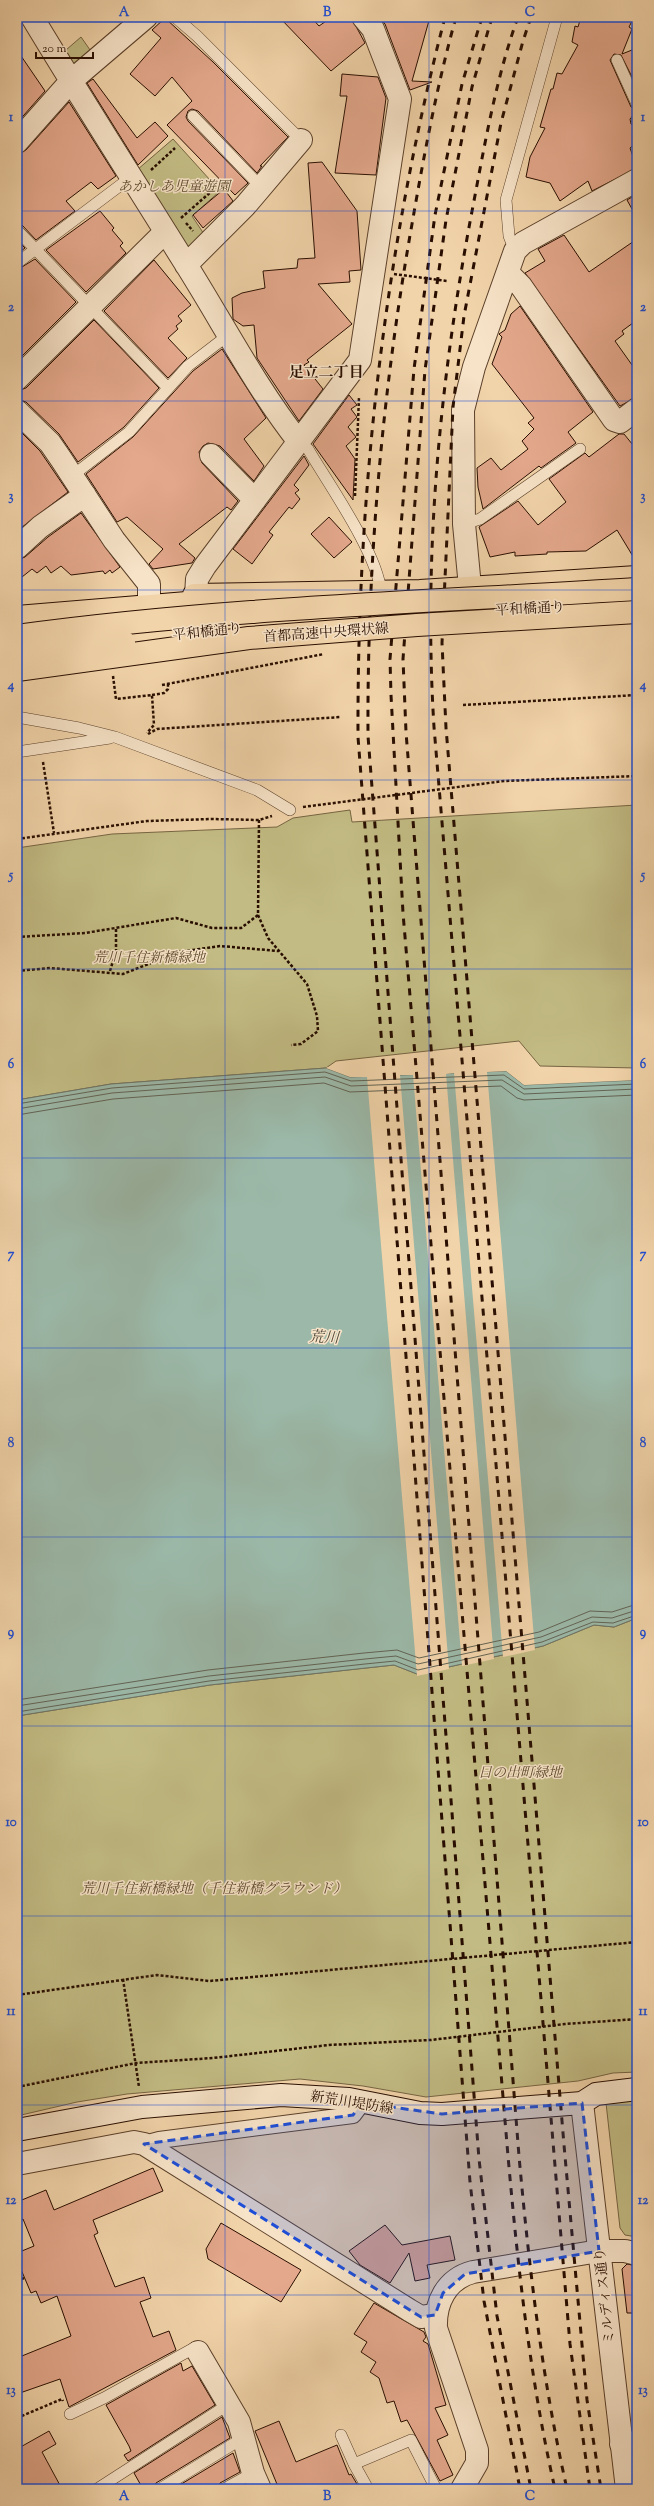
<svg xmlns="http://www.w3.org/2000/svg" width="654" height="2506" viewBox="0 0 654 2506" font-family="'Sorts Mill Goudy','Noto Serif JP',serif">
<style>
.green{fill:#c2bb83;stroke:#766442}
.water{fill:#9bb8a8;stroke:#6d7465}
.pier{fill:#f2d4aa}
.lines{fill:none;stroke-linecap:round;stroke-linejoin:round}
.shore{stroke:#626354;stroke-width:1}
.building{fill:#e4a88c;stroke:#290e00}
.service-casing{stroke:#5b402a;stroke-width:12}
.pedestrian-casing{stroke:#5b402a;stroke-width:18}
.minor-casing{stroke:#5b402a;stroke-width:24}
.tertiary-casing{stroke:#5b402a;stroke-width:24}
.secondary-casing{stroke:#290e00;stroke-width:24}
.primary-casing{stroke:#290e00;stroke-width:24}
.motorway-casing{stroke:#290e00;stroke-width:24}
.path{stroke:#290e00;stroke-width:2.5;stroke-dasharray:3 2;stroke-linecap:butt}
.service{stroke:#f7e3c8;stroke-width:11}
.pedestrian{stroke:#f7e3c8;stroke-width:16}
.minor{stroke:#f7e3c8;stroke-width:22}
.tertiary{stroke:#f7e3c8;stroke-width:22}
.secondary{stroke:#f7e3c8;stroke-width:22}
.primary{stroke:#f2d4aa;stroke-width:22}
.motorway{stroke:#f2d4aa;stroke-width:22}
.rail{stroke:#290e00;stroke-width:3;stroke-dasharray:7 7;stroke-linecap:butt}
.motorway-bridge-casing{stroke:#290e00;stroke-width:24;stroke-linecap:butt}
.motorway-bridge{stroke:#f2d4aa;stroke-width:22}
.marked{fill:#1d4ed8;fill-opacity:0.2;stroke:#1d4ed8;stroke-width:3;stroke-dasharray:8 5;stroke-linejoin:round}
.grid{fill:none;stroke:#1d4ed8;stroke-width:1;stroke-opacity:0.55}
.labels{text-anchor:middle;stroke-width:3;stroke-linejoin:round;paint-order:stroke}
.park-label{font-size:14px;font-style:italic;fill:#5f4b2e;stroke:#f7e3c8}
.street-label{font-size:14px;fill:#290e00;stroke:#f7e3c8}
.neighbourhood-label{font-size:15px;font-weight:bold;fill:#290e00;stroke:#f7e3c8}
.water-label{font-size:15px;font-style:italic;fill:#514a3b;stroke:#f7e3c8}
.neatline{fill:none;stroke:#1d4ed8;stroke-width:1.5}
.grid-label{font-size:13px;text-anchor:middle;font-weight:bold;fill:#1d4ed8}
</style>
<rect width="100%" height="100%" fill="#f2d4aa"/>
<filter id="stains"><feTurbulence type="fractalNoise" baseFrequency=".005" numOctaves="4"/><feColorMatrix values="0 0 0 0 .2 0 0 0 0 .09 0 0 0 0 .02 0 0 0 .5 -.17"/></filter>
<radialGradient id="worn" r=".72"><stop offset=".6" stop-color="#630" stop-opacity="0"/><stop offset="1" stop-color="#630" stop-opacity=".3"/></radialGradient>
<!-- green -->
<path class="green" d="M81 37 95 57 71 77 59 56Z
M173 139 220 191 192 216 208 240 190 259 130 176Z
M637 805V1068L540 1066 519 1041 336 1061 326 1068 111 1084 17 1100V848L112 834 277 827 293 818 350 810 352 822Z
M637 1618V2072L613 2073 578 2081 426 2097 363 2086 300 2079 127 2094 77 2102 17 2116V1716L210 1685 366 1668 394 1665 417 1674 543 1646 594 1625 614 1627Z
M637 2100V2237L625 2235 620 2228 606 2103Z"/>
<!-- water -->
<path class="water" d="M326 1068 350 1077 506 1071 524 1085 637 1080V1618L614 1627 594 1625 543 1646 417 1674 394 1665 366 1668 210 1685 17 1716V1100L111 1084Z"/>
<!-- pier -->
<path class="pier" d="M328 1067 351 1075 506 1069 525 1083 637 1078V1080L524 1085 506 1071 487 1072 535 1650 503 1657 454 1073 446 1074 494 1659 462 1666 413 1075H400L449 1669 417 1676 367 1077H350L326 1068Z"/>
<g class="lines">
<!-- shore -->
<path class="shore" d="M17 1104 112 1088 325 1072 351 1081 504 1075 524 1089 637 1084
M17 1109 112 1093 325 1077 351 1086 502 1080 524 1094 637 1089
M17 1115 113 1099 324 1083 350 1092 501 1086 517 1098 524 1100 637 1095
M17 1700 208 1670 364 1653 397 1650 419 1658 539 1632 590 1611 612 1612 637 1604
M17 1706 209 1676 365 1659 396 1656 418 1664 541 1637 592 1617 612 1618 637 1610
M17 1712 209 1681 365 1664 395 1661 418 1670 542 1642 593 1622 613 1623 637 1615"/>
</g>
<!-- building -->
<path class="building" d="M279 17H311L319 26 332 17H351L365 43 331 71Z
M379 17H430L412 81 432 82 410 90 385 24Z
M581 17 616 20 617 17H634L629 27 632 29 622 54 637 48V87L621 55 614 54 610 60 631 107 637 111 630 119 631 124 637 127V142L630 148 637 168 592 191 588 181 560 201 550 183 526 177 530 157 545 128 540 127 551 89H553L557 73 562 74 578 45 572 42 575 26 578 27Z
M165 18 213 62 288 137 260 166H262L257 173 198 111 192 109 188 111 186 117 188 121 248 183 235 195 167 125 192 101 172 77 155 96 130 74 161 38 152 30Z
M17 50 45 91 17 123Z
M342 74 378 77 386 98 376 175 335 173 347 96H340Z
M93 79 137 138 155 122 168 136 138 165 87 83Z
M69 102 116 176 98 189 91 182 66 201 75 211 36 240 22 225 17 223V154L26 150Z
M322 162 357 211 361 270 349 271 350 282 318 284 352 324 307 360 309 362 304 365 323 389 299 421 257 358 254 325 243 326 233 319 232 298 242 293 265 288 263 271 297 268 298 259 315 258 308 163Z
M224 189 233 201 203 228 193 215Z
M637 194V218L627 200Z
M100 211 114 228 112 230 123 243 120 246 126 253 86 292 46 250Z
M564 235 589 272 637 239V320L622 331 624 334 615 341 637 372V397L620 406 525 273 545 261 538 249Z
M17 240 25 248 17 254Z
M35 259 76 302 17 361V270Z
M154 260 191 305 178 316 182 321 176 326 178 329 168 338 187 358 168 378 104 311Z
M520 306 593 412 568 432 576 443 541 468 539 466 483 509 478 487 477 468 491 458 501 470 528 449 522 441 534 429 528 423 534 418 492 364 502 337 499 334 505 330 511 314Z
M94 320 159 388 124 427 78 462 59 434 26 402 17 399V391L26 388Z
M222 349 266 418 244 439 264 466 254 481 220 446 208 443 203 446 199 452 202 463 238 501 231 510 227 507 179 544 195 558 192 563 153 569 149 564 163 549 127 517 117 522 86 474 133 437 193 371Z
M349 395 357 405 351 409 357 417 348 427 356 437 346 446 355 459 353 500 313 444Z
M17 428 40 451 68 492 17 531Z
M619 434H624L637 450V563L617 530 586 551 547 552V554L515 556V552L490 557 479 527 518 501 538 525 566 502 549 479 585 453 589 457Z
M304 456 309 465 294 485 299 490 295 493 300 499 292 509 289 507 269 532 273 535 252 564 233 549Z
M81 513 120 567 112 573 110 570 105 574 103 571 71 575 61 566 51 573 46 566 37 573 32 569 17 581V560L25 557 48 537Z
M329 517 352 542 334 558 311 534Z
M153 2168 163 2191 93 2220 98 2233 94 2235 115 2287 144 2277 151 2298 140 2302 153 2337 169 2331 176 2350 69 2407 60 2379 17 2394V2358L71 2336 57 2296 41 2303 36 2291 31 2293 17 2260V2253L34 2246 23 2219 17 2221V2202L46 2190 54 2210Z
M221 2223 301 2270 281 2302 208 2259 206 2249Z
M385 2225 402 2245 450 2236 455 2260 427 2265 430 2278 415 2281 409 2253 390 2283 360 2265 349 2251Z
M627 2264 637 2266V2313H627L622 2269Z
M374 2303 424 2332 426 2337 423 2341 428 2344 446 2405 435 2408 448 2435 437 2440 453 2475 440 2481 407 2420 401 2422 394 2401 387 2403 379 2378 370 2372 376 2362 361 2352 367 2342 354 2334Z
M181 2363 183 2371 192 2366 215 2405 128 2461 124 2455 131 2451 129 2446 106 2405Z
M222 2417 230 2438 156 2483 153 2489H143L134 2473Z
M279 2421 296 2462 337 2445 349 2475 351 2474 360 2489H279L255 2431Z
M49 2431 56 2444 42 2452 62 2489H17V2449Z
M233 2453 240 2472 220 2483 217 2489H173Z"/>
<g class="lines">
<!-- service casing -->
<g class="service-casing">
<path id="service" d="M175 17 197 36 301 140
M617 60 637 104
M193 116 261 187
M637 119V120
M17 230 168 388
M515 251 509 236 506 200 557 17
M17 263 130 178
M299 442 308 449C329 485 377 552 381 592
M72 476 129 432 188 366 227 336
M464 524 480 519 580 449
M17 717 79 728 115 737 257 790 290 810
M17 752 110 738
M70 2414 104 2398 194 2348 198 2352
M341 2435 354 2464 368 2489
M354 2464 411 2440 436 2489
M97 2489 229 2404
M160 2489 243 2438
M224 2489 253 2473"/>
</g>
<!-- pedestrian casing -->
<g class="pedestrian-casing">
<path id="pedestrian" d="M144 2144 159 2140 353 2115 362 2103"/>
</g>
<!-- minor casing -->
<g class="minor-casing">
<path id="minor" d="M32 17C82 100 134 181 185 263 223 323 255 386 299 442
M17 142 71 81 146 17
M186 265 245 206 301 140
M508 273 521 286 614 420 620 422 637 409
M17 379 165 232
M17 411 50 443 61 459 114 540 149 584V597
M211 455 255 500
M17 548 40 527 85 495
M470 587 464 524 463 410 474 367 515 251 523 243 637 180
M196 595 197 579 205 566 360 360 400 99 373 29 363 17
M17 2164 134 2142 144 2144 409 2310 421 2317 435 2315
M198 2352 239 2422 253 2473 260 2489
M621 2444 637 2442
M462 2489 477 2463V2450L436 2328C435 2303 446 2279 473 2272L599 2251H625L637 2254"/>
</g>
<!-- tertiary casing -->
<g class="tertiary-casing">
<path id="tertiary" d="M582 2103 627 2489"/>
</g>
<!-- secondary casing -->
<g class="secondary-casing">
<path id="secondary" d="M17 2130 142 2107 281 2095 349 2099 420 2113 442 2114 582 2103 596 2094 637 2089"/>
</g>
<!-- primary casing -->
<g class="primary-casing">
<path id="primary" d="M194 595 420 591 637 577
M104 642 226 629 494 610"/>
</g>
<!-- motorway casing -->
<g class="motorway-casing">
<path id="motorway" d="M17 617 187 603 243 606"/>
</g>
<!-- path -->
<path class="path" d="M151 170 175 148
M181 218 213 190
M186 223 193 231
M394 274 447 281
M355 496 359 397
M113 676 116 699 152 695 154 725 147 733
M162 685 324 654
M152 695 164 693 168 689V684
M463 705 637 695
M148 734 157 729 341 717
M43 762 54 833
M303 807 504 781 637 776
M259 820 258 915 268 938 307 984 317 1016 318 1031 301 1044 291 1045
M17 839 147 821 211 819 259 820 272 816
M17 937 85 933 176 918 212 928H241L258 915
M17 971 50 968 123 974 179 952 220 946 278 951
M110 971 116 951V928
M123 1979 139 2087
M17 1995 157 1975 209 1981 637 1942
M17 2087 136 2063 213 2058 329 2045 431 2040 565 2024 637 2019
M17 2281 24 2278
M17 2418 62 2399 63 2401"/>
<!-- service -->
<use href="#service" class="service"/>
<!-- pedestrian -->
<use href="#pedestrian" class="pedestrian"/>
<!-- minor -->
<use href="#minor" class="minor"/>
<!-- tertiary -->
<use href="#tertiary" class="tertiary"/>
<!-- secondary -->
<use href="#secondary" class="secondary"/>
<!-- primary -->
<use href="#primary" class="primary"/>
<!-- motorway -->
<use href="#motorway" class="motorway"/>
<!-- rail -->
<path class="rail" d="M445 17C384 252 357 495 358 737L470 2182 484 2301 520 2489
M456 17C437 85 424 155 412 224 382 393 367 564 368 736L479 2159 497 2316 531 2489
M482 17 462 84 435 215 414 369 390 659 391 695 403 913 508 2156C518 2268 530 2379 555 2489
M492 17 472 87 446 220 425 370 403 659 406 732 519 2156C529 2267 542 2379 567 2489
M518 17C496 78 485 143 473 206 440 378 423 553 434 727L570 2344 590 2489
M531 17 523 41 501 123 464 316 453 407 442 643 446 728 564 2145 587 2400 601 2489"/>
<!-- motorway-bridge casing -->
<g class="motorway-bridge-casing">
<path id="motorway-bridge" d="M17 636C222 608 430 602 637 589
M17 651 72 644 124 642
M17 670 249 638 417 625 637 612"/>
</g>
<!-- motorway-bridge -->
<use href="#motorway-bridge" class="motorway-bridge"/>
</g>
<!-- marked area -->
<path class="marked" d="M362 2103 442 2114 582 2103 599 2251 465 2274 443 2293 435 2315 421 2317 144 2144 353 2115Z"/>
<!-- grid -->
<path class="grid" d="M225 17V2489M429 17V2489M17 211H637M17 401H637M17 590H637M17 780H637M17 969H637M17 1158H637M17 1348H637M17 1537H637M17 1726H637M17 1916H637M17 2105H637M17 2295H637"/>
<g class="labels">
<!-- park labels -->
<g class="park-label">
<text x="174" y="191">あかしあ児童遊園</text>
<text x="149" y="962">荒川千住新橋緑地</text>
<text x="520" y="1777">日の出町緑地</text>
<text x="214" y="1893">荒川千住新橋緑地（千住新橋グラウンド）</text>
</g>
<!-- street labels -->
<g class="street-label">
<text transform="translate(530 608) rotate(-3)" y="5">平和橋通り</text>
<text transform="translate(207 631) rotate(-6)" y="5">平和橋通り</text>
<text transform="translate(326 632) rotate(-4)" y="5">首都高速中央環状線</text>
<text transform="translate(352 2102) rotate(9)" y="5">新荒川堤防線</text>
<text transform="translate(604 2296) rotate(-96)" y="5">ミルディス通り</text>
</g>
<!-- neighbourhood labels -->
<g class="neighbourhood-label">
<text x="326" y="377">足立二丁目</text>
</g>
<!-- water labels -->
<g class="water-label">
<text transform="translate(324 1337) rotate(3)" y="5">荒川</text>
</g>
</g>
<!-- margin -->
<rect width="654" height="2506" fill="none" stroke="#f2d4aa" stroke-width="44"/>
<!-- scale -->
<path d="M36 52v6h57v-6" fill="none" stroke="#290e00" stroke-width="2"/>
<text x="42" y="52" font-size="12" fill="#290e00" stroke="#f7e3c8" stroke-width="3" paint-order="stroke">20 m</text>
<rect x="22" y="22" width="610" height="2462" class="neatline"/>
<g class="grid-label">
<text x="124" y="16">A</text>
<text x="327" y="16">B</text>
<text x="530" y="16">C</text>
<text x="11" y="121">1</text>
<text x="643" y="121">1</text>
<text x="11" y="311">2</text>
<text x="643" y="311">2</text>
<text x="11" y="500">3</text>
<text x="643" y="500">3</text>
<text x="11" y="689">4</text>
<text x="643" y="689">4</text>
<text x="11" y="879">5</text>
<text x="643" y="879">5</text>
<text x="11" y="1068">6</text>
<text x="643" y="1068">6</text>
<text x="11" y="1258">7</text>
<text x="643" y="1258">7</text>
<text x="11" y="1447">8</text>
<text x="643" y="1447">8</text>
<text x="11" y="1636">9</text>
<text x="643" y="1636">9</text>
<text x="11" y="1826">10</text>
<text x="643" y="1826">10</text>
<text x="11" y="2015">11</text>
<text x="643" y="2015">11</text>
<text x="11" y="2204">12</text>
<text x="643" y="2204">12</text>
<text x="11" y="2394">13</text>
<text x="643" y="2394">13</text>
<text x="124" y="2500">A</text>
<text x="327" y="2500">B</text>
<text x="530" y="2500">C</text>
</g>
<rect width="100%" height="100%" filter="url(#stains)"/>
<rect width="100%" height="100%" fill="url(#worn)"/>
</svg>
